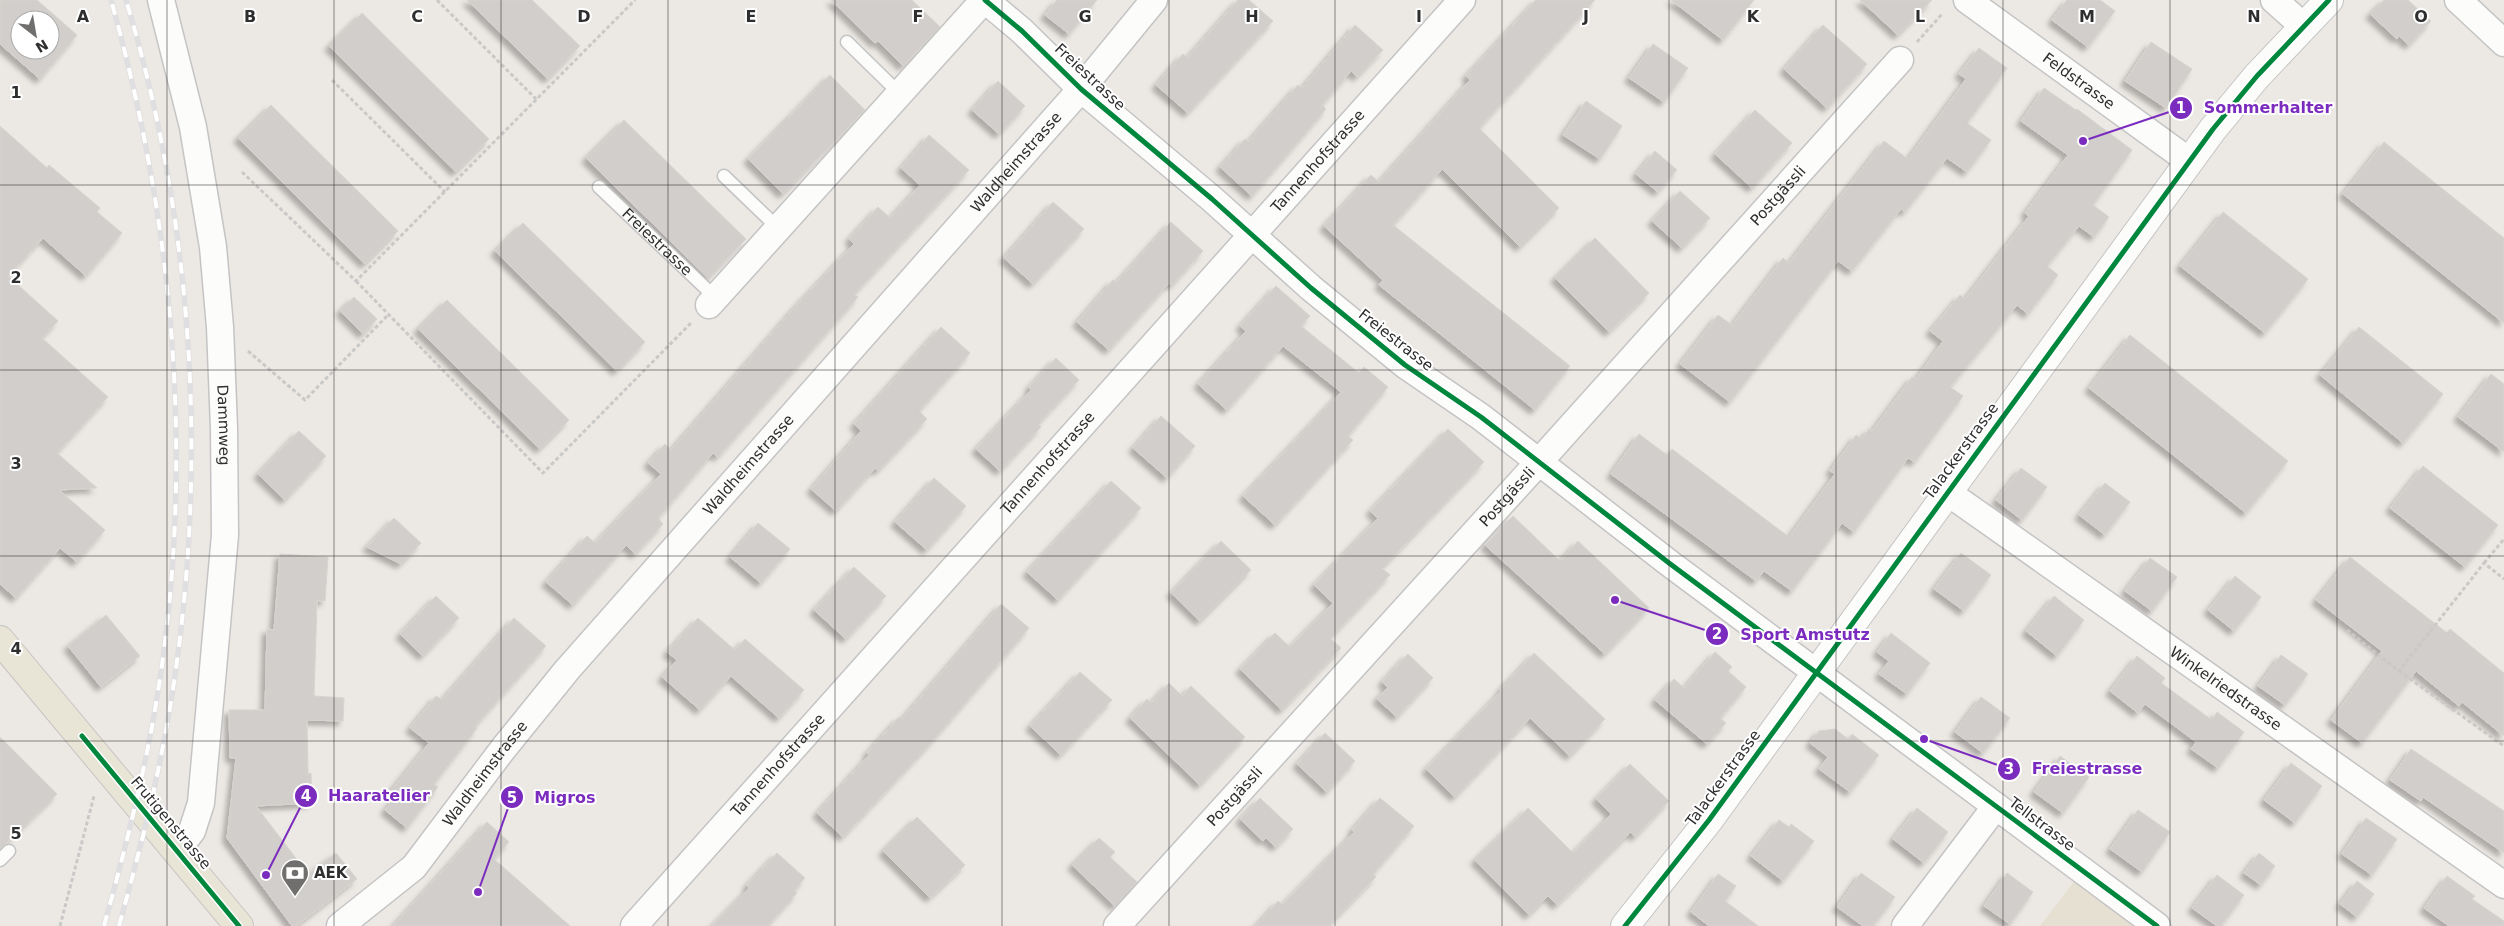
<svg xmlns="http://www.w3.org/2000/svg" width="2504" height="926" viewBox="0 0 2504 926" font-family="'DejaVu Sans',sans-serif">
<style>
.education{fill:#e6e0d3}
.building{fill:#d1cecb;stroke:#d7d4d0;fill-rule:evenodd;filter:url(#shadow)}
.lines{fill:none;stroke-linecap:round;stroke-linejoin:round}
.lane-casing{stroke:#c5c4c5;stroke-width:15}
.street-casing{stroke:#c5c4c5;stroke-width:29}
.secondary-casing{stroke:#c5c4c5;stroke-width:30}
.primary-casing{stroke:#c6c5c4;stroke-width:30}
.path{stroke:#c9c9c8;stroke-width:3;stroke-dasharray:4 2.5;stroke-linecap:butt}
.lane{stroke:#fcfcfb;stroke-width:12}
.street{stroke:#fcfcfb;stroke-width:26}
.secondary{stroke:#fcfcfb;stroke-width:28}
.primary{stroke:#e8e4d6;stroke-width:28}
.rail-casing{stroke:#dfdfe1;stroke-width:5.5}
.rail{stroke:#fff;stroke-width:4;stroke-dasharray:11;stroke-linecap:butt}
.cycleway-casing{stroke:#fff;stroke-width:8}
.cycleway{stroke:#00873e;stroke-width:5}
.grid{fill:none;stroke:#2e2e2e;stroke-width:1;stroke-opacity:0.55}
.labels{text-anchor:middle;stroke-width:4;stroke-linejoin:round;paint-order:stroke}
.street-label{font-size:15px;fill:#2e2e2e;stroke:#fff}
.poi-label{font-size:15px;font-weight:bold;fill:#2e2e2e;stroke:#fff;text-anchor:start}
.grid-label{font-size:16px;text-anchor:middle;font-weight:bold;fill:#2e2e2e;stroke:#fff;stroke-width:4;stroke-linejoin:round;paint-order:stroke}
.leader{fill:none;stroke:#7b2cbf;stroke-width:2}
.callout-dot{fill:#7b2cbf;stroke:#fff;stroke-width:2}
.mark-label{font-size:15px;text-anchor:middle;font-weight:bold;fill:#fff}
.callout-label{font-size:16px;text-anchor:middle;font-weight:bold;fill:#7b2cbf;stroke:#fff;stroke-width:4;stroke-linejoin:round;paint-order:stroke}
</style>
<defs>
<filter id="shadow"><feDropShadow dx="-4.5" dy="4.5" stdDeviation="2.5" flood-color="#0004"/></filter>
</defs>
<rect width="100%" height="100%" fill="#ece8e4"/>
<!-- education -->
<path class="education" d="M2082 871 2157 926H2040Z"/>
<!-- building -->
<path class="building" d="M0 0H37L77 35 40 79 0 44ZM20 20H50V50H20Z
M467 0H532L580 46 548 79Z
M831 0H912L940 27 903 66 878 41 875 43Z
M1057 0H1097L1069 34 1045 15Z
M1238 0H1249L1273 21 1188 113 1156 85 1183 54 1187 58Z
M1536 0H1595L1479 128 1559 208 1520 247 1442 169 1393 225 1570 366 1535 410 1379 285 1383 280 1324 226 1371 175 1379 182 1470 80 1466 76Z
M1671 0H1754L1723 40Z
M1860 0H1932L1898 35Z
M2067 0H2100L2115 11 2088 47 2052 20Z
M2384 0H2408L2431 21 2409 45 2399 36 2397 39 2370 14Z
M362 13 489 139 456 172 329 46Z
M1355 25 1383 50 1357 77 1351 71 1322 105 1326 109 1252 196 1220 167 1245 139 1248 142 1298 85 1302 88Z
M1823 25 1867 64 1827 108 1784 69Z
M2151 42 2192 69 2166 108 2125 81Z
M1653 44 1688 68 1664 102 1629 78Z
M1979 48 2007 68 1967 123 1991 140 1967 172 1947 158 1905 212 1901 209 1852 271 1838 261 1730 402 1680 364 1718 315 1732 325 1783 258 1789 263 1884 141 1908 159 1966 79 1959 74Z
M830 75 865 110 783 194 748 159Z
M998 81 1025 106 999 134 972 110Z
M2044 88 2076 110 2077 109 2132 150 2093 205 2109 217 2094 237 2079 226 2047 266 2058 275 2028 314 2017 305 1950 387 1963 396 1915 462 1908 458 1854 532 1842 523 1792 591 1764 571 1756 581 1611 474 1639 434 1667 455 1672 449 1789 537 1835 474 1830 471 1856 435 1862 439 1869 429 1872 431 1912 377 1916 379 1943 341 1930 331 1960 295 1965 299 2029 216 2025 213 2068 155 2021 121Z
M1586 101 1622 126 1600 159 1563 135Z
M271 105 398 231 365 264 238 138Z
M1755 110 1792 143 1752 188 1715 154Z
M624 120 746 239 708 278 586 158Z
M0 126 47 168 49 165 100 208 97 212 122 233 86 276 43 238 8 276 58 321 42 338 108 397 57 453 97 488 59 490 105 530 77 562 60 548 16 598 0 584Z
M929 135 969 170 854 294 858 297 718 457 713 453 658 518 663 524 635 554 626 545 573 605 546 582 587 536 595 543 661 474 648 463 665 444 671 450 796 306 854 244 849 239 878 207 890 218 920 185 901 168Z
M2384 142 2504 238V323L2343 194Z
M1655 151 1677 170 1658 192 1636 174Z
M1680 191 1710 218 1682 248 1652 221Z
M1053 202 1084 229 1033 284 1004 258Z
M2223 212 2308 279 2265 333 2180 266Z
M1171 222 1203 251 1172 285 1169 283 1109 350 1077 322 1113 280 1116 283Z
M523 223 645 342 617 371 495 251Z
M1595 238 1649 293 1609 332 1555 278Z
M1276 286 1310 316 1301 326 1359 373 1364 367 1388 387 1348 436 1353 440 1275 525 1243 496 1341 392 1283 346 1227 410 1198 384 1246 331 1240 326Z
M354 297 377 319 363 334 340 311Z
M447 300 569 420 540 449 418 329Z
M941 327 970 353 919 411 927 419 878 471 875 468 836 511 811 489 861 431 854 424Z
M2359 327 2443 394 2403 443 2320 375Z
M2130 335 2288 461 2246 513 2089 388Z
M1056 358 1079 380 1038 424 1041 427 1000 471 976 449 1031 390 1029 387Z
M2491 374 2504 384V452L2458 417Z
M1161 416 1195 446 1167 478 1133 448Z
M1448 429 1484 462 1382 568 1390 575 1330 638 1341 648 1282 710 1240 669 1275 633 1290 647 1333 603 1314 585 1378 518 1370 511Z
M299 431 326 456 285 500 258 474Z
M2423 466 2498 525 2465 567 2390 508Z
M2021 468 2047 487 2022 520 1996 500Z
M934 478 966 506 927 550 895 522Z
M1111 481 1141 508 1058 600 1027 572Z
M2105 483 2130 502 2105 535 2079 515Z
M1513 516 1560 561 1578 541 1649 608 1605 654 1485 545Z
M394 518 421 543 401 564 367 547Z
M758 523 790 549 761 583 730 557Z
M1221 541 1251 570 1200 621 1171 593Z
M1961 553 1991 575 1964 611 1934 589Z
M280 554 328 557 325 601H317L314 696 344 698 343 721 307 720 308 774 311 773 312 803 256 806 308 874 336 853 357 879 296 926H292L227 838 236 758H230L229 710H265L267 629 274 630Z
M2350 557 2447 633 2450 629 2504 673V736L2462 702 2459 706 2416 671 2362 743 2331 720 2382 651 2316 600Z
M2150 558 2177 577 2152 611 2125 591Z
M854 567 886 596 846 639 814 610Z
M2235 576 2261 597 2234 631 2208 610Z
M436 596 459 618 423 656 400 634Z
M2054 596 2084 620 2057 656 2026 631Z
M1001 604 1029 628 930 744 843 837 817 813 869 755 867 753 899 717 902 719Z
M106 615 140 656 101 687 68 646Z
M514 618 546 646 475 726 477 728 434 784 438 787 407 828 385 810 396 796 390 792 429 743 410 728 436 696 442 700Z
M698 618 735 650 745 639 804 690 779 718 731 676 700 710 662 677 677 660 667 652Z
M1891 633 1930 663 1907 694 1879 674 1889 661 1877 652Z
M1715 652 1732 667 1728 671 1746 687 1720 718 1726 723 1707 744 1655 700 1674 679 1684 688Z
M1534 653 1605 719 1570 756 1530 718 1455 797 1426 769 1501 691 1500 690Z
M1408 654 1433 678 1397 717 1377 699 1388 687 1382 682Z
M2281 655 2308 674 2285 705 2258 686Z
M2137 656 2165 678 2161 683 2212 720 2217 712 2244 732 2218 768 2191 749 2196 742 2145 704 2138 713 2110 691Z
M1080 672 1112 700 1061 755 1030 726Z
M1169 683 1182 696 1191 686 1245 737 1200 785 1130 718 1147 699 1151 703Z
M1981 697 2010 718 1983 753 1955 732Z
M1835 729 1848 739 1852 734 1879 755 1850 792 1819 769 1828 757 1810 743 1819 731Z
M1325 733 1355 761 1327 792 1297 764Z
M0 737 57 794 0 849Z
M2411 749 2504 811V853L2423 797 2421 801 2390 780Z
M2060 756 2089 777 2063 813 2034 792Z
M2291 763 2322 786 2295 823 2264 800Z
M1630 764 1669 801 1635 837 1631 832 1557 905 1548 896 1529 915 1475 860 1528 808 1573 853 1611 814 1596 799Z
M1260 798 1293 829 1276 847 1266 838 1263 841 1240 819Z
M1380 798 1414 826 1373 874 1376 877 1328 926H1256L1278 901 1282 905 1354 832 1352 830Z
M1917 808 1948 832 1924 863 1893 839Z
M2138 810 2170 832 2142 872 2110 849Z
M917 817 965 865 930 898 883 851Z
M2366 818 2397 839 2372 875 2342 854Z
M1779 820 1789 827 1791 824 1814 841 1783 881 1751 856Z
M487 822 509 842 494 859 570 926H393Z
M1099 838 1115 852 1110 857 1137 882 1115 906 1072 865Z
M777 853 805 878 794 890 797 893 767 926H712L749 888 747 885Z
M2259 853 2275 866 2261 885 2244 873Z
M1861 873 1895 897 1873 926H1863L1837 907Z
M2007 873 2033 892 2010 924 1984 906Z
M1718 874 1736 886 1725 901 1758 926H1709L1691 912Z
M2217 875 2244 895 2221 926H2217L2192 908Z
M2447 876 2475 896 2472 899 2504 921V926H2449L2424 908Z
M2357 881 2374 894 2357 917 2340 904Z"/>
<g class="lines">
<!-- lane casing -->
<g class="lane-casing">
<g id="lane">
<path d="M847 42 899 93"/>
<path d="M724 176 778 228"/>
<path id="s1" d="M599 187 716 298"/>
<path d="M0 860 9 851"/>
</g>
</g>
<!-- street casing -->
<g class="street-casing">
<g id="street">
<path id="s2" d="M161 0 193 127 213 247 220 327 224 428 225 535 201 803 192 831 177 850"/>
<path d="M985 0 1022 31 1081 89 1212 199 1311 288 1405 365 1481 417 1669 563 2157 926"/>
<path id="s3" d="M1967 0 2189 161"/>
<path d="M2274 0 2303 26"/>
<path d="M2458 0 2504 43"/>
<path d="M709 305 984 0"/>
<path id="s4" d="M1947 492 2504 885"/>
<path id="s5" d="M340 926 414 867 503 749 567 670 1081 89 1154 0"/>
<path id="s6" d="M634 926 1462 0"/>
<path id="s7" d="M1117 926 1538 463 1900 60"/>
<path d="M1905 926 1996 806"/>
</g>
</g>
<!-- secondary casing -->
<g class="secondary-casing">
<path id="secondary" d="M1625 926 1709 820 2213 129 2257 76 2329 0"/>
</g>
<!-- primary casing -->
<g class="primary-casing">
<path id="primary" d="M0 640 239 926"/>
</g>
<!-- path -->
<path class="path" d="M437 0 537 100
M1917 42 1943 13
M332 80 445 192
M242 172 356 281 635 0
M356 281 543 473 691 323
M248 351 305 400 388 315
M2484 563 2504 539
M2347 630 2399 671 2484 563 2504 579
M2399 671 2504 746
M60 926 94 796"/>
<!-- lane -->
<use href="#lane" class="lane"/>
<!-- street -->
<use href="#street" class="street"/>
<!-- secondary -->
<use href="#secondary" class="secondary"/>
<!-- primary -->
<use href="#primary" class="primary"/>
<!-- rail casing -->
<g class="rail-casing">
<path id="rail" d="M104 926C120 868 135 811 147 752 198 502 180 245 111 0
M119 926C134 871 149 817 160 761 211 512 200 244 126 0"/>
</g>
<!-- rail -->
<use href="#rail" class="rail"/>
<!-- cycleway casing -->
<g class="cycleway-casing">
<path id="cycleway" d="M985 0 1022 31 1081 89 1212 199 1311 288 1405 365 1481 417 1669 563 2157 926
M82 736 239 926
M1625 926 1709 820 2213 129 2257 76 2329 0"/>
</g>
<!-- cycleway -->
<use href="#cycleway" class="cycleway"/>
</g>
<!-- grid -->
<path class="grid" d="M167 0V926M334 0V926M501 0V926M668 0V926M835 0V926M1002 0V926M1169 0V926M1335 0V926M1502 0V926M1669 0V926M1836 0V926M2003 0V926M2170 0V926M2337 0V926M0 185H2504M0 370H2504M0 556H2504M0 741H2504"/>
<!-- icons -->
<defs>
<g id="bank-pin" transform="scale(1.4375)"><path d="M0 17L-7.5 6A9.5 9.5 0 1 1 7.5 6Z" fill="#706f6e" stroke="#fff"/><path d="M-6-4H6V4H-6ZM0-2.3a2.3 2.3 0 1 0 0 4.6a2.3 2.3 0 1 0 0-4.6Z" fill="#fff"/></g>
</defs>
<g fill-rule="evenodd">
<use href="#bank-pin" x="295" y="873"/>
</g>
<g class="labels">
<!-- street labels -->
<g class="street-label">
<text transform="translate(1090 77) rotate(43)" y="5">Freiestrasse</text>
<text dy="5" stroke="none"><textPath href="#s3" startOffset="138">Feldstrasse</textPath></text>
<text dy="5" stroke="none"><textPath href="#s6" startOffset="1026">Tannenhofstrasse</textPath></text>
<text dy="5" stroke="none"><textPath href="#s5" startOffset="1022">Waldheimstrasse</textPath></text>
<text dy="5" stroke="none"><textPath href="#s7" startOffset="985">Postgässli</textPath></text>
<text dy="5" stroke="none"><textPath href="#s1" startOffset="80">Freiestrasse</textPath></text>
<text transform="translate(1396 340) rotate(38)" y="5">Freiestrasse</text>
<text dy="5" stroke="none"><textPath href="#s2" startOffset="431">Dammweg</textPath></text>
<text transform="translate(1961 451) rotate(-54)" y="5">Talackerstrasse</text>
<text dy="5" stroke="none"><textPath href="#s6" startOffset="621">Tannenhofstrasse</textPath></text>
<text dy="5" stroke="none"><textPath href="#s5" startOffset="618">Waldheimstrasse</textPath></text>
<text dy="5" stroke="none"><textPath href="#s7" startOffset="580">Postgässli</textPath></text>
<text dy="5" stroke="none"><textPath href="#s4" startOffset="341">Winkelriedstrasse</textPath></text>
<text dy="5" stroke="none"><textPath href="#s6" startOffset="216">Tannenhofstrasse</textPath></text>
<text dy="5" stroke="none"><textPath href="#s5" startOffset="212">Waldheimstrasse</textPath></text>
<text transform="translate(1723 778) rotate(-54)" y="5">Talackerstrasse</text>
<text dy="5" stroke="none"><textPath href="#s7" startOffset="175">Postgässli</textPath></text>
<text transform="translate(171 823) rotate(50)" y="5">Frutigenstrasse</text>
<text transform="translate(2042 824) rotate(37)" y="5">Tellstrasse</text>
</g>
<!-- poi labels -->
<g class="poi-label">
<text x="314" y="878">AEK</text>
</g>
</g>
<g class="grid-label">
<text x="83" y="22">A</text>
<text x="250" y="22">B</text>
<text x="417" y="22">C</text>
<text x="584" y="22">D</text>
<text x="751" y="22">E</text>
<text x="918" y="22">F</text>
<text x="1085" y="22">G</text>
<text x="1252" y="22">H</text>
<text x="1419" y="22">I</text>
<text x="1586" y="22">J</text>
<text x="1753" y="22">K</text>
<text x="1920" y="22">L</text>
<text x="2087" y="22">M</text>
<text x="2254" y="22">N</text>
<text x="2421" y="22">O</text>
<text x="16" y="98">1</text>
<text x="16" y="283">2</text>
<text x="16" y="469">3</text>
<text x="16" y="654">4</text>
<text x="16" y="839">5</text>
</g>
<!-- callouts -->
<path class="leader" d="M2083 141L2181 108M1615 600L1717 634M1924 739L2009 769M266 875L306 796M478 892L512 797"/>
<g class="callout-dot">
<circle cx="2083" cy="141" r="5"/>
<circle cx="1615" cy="600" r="5"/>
<circle cx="1924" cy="739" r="5"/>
<circle cx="266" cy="875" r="5"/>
<circle cx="478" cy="892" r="5"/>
<circle cx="2181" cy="108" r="12"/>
<circle cx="1717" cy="634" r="12"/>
<circle cx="2009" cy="769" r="12"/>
<circle cx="306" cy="796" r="12"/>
<circle cx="512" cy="797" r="12"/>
</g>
<g class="mark-label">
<text x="2181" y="113">1</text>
<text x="1717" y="639">2</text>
<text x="2009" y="774">3</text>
<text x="306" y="801">4</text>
<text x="512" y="803">5</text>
</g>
<g class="callout-label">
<text x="2268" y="113">Sommerhalter</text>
<text x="1805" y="640">Sport Amstutz</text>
<text x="2087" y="774">Freiestrasse</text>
<text x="379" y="801">Haaratelier</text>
<text x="565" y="803">Migros</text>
</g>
<!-- north arrow -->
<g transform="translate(35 35) rotate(149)"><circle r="24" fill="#ffffff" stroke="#ababab"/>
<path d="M0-4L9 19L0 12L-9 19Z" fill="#706f6e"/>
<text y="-8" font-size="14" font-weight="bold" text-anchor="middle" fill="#2e2e2e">N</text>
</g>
</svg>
